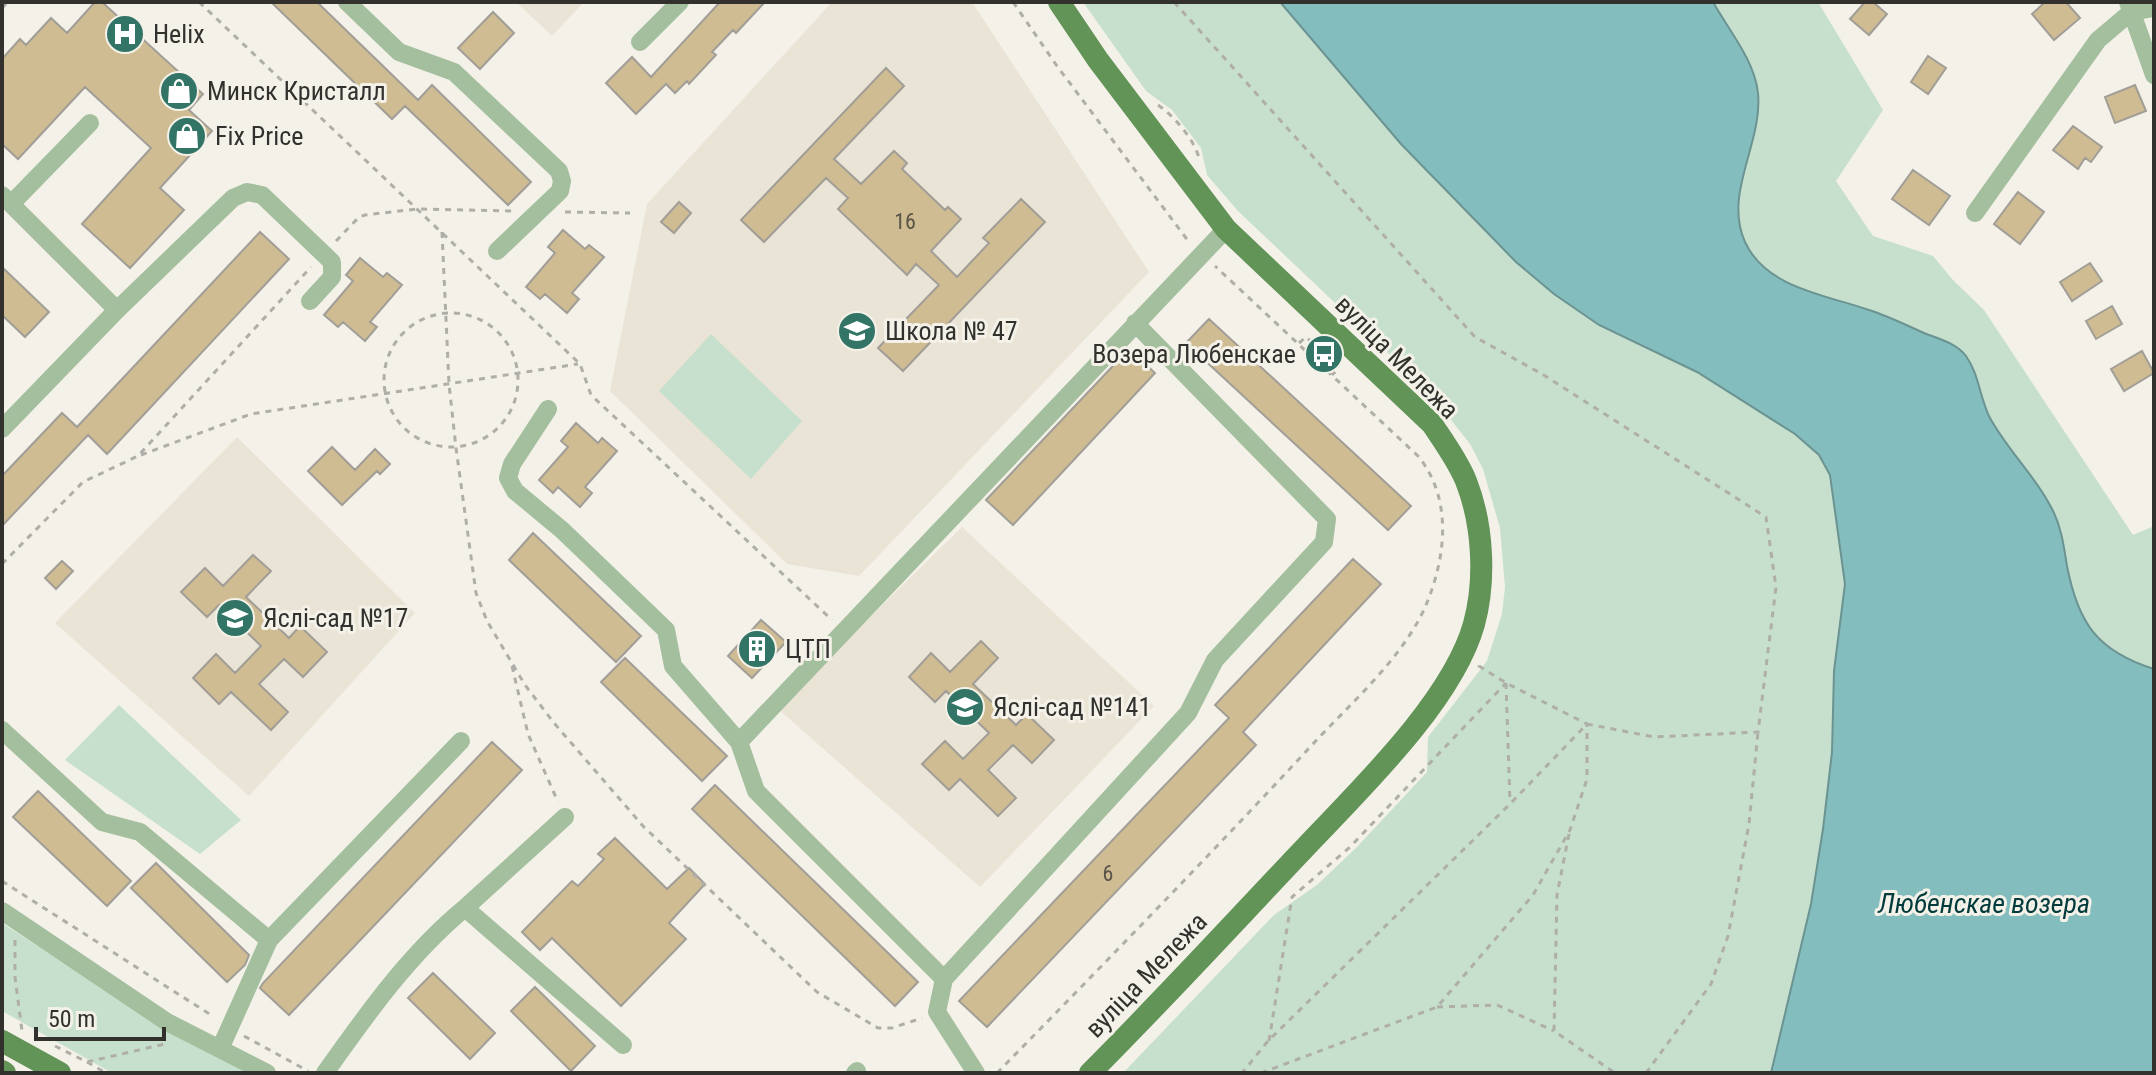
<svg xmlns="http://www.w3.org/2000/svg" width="2156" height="1075" viewBox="0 0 2156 1075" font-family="'Roboto Condensed',sans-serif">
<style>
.built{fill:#eae4d6}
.green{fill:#c6e0cd}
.water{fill:#84bdbd;stroke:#6b9392;stroke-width:2}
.building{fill:#cfbc93;stroke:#a19e97;stroke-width:2}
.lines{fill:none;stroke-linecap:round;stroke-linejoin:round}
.path{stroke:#b0aea8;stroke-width:3;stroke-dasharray:6 6;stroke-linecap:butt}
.minor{stroke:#a4bf9e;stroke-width:18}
.major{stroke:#629357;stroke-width:22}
.labels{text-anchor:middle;stroke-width:6;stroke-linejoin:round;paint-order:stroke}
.number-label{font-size:22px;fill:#595447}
.poi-label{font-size:26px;fill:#32312e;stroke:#f4f1e9;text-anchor:start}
.street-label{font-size:26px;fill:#32312e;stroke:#f4f1e9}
.water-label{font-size:28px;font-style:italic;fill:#023b3c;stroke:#f4f1e9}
</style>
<rect width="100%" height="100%" fill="#f4f1e9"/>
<!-- built -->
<path class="built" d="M516 2H584L552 36Z
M832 2H972L1149 272 859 576 787 564 610 391 647 204Z
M237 437 415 613 249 796 55 623Z
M962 527 1154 706 980 887 777 708Z"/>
<!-- green -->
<path class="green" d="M1083 2H1280L1401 144 1516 262 1554 294 1599 325 1697 372 1795 434 1819 455 1830 475 1845 584 1834 671 1832 752 1823 829 1811 904 1771 1073H1123L1274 915 1317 885 1356 848 1427 772 1428 737 1487 661 1502 614 1505 587 1500 528 1483 469 1470 444 1429 392 1238 211 1207 175 1201 148 1172 110 1146 91Z
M1713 2H1818L1883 110 1836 181 1873 236 1933 256 1953 280 1984 310 2133 535 2154 526V669C2093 650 2078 620 2066 560 2063 544 2061 528 2054 513 2037 479 2008 451 1990 418 1980 398 1979 374 1966 356 1956 343 1939 339 1924 333 1904 324 1884 315 1863 308 1822 294 1766 286 1745 241 1724 193 1763 143 1758 93 1755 62 1728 29 1713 2Z
M711 334 802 421 751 479 659 391Z
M119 705 241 820 200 854 65 760Z
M2 923 158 1023 247 1073H112L2 1011Z"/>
<!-- water -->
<path class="water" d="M1280 2H1713C1728 29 1755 61 1758 93 1763 143 1723 193 1745 242 1766 288 1826 295 1869 310 1888 316 1906 325 1924 333 1939 339 1956 343 1966 356 1979 374 1980 399 1990 418 2008 451 2038 479 2054 513 2062 530 2064 548 2067 566 2078 623 2097 651 2154 669V1073H1771L1811 904 1823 829 1832 752 1834 671 1845 584 1830 475 1819 455 1795 434 1697 372 1599 325 1554 294 1516 262 1401 144Z"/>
<!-- building -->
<path class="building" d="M95 2H102L203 94 189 110 212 131 160 188 184 210 130 268 82 224 151 148 85 87 18 159 2 144V59L20 39 26 45 51 18 67 33Z
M271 2H317L418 100 432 85 531 182 508 205 405 106 392 119Z
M720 2H765L736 33 733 30 712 52 716 55 689 84 687 81 675 93 666 84 636 114 606 83 632 57 651 77Z
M1865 2H1873L1887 14 1869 35 1850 19Z
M2045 2H2066L2080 18 2054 40 2032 14Z
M493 12 514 33 480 69 458 48Z
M1928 56 1946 68 1928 94 1911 82Z
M886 68 904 86 834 159 861 184 894 151 907 163 902 169 945 210 948 207 961 219 931 251 957 277 989 243 983 238 1021 199 1045 222 903 371 878 348 939 285 916 264 907 275 838 209 848 198 826 178 764 242 741 220Z
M2135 85 2146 111 2115 123 2105 97Z
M2073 126 2102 147 2091 162 2085 158 2078 169 2053 150Z
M1913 170 1950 196 1929 225 1892 199Z
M2018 192 2044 212 2020 244 1994 224Z
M679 202 691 213 674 233 661 222Z
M563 230 585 249 589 245 604 257 572 293 579 299 567 313 545 294 540 299 526 287 555 253 548 247Z
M260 232 289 259 107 454 88 435 2 526V476L62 413 77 427Z
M360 258 383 277 387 273 402 285 370 322 377 327 365 341 343 322 338 327 324 315 353 281 346 275Z
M2090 263 2102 281 2072 301 2060 282Z
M2 267 49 312 25 337 2 315Z
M2112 306 2122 324 2096 339 2086 321Z
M1209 319 1411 506 1388 530 1186 343Z
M1129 349 1155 373 1013 525 986 500Z
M2142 351 2154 373 2124 391 2111 369Z
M576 423 598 443 602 438 617 451 585 487 592 493 580 507 558 487 553 493 539 480 568 447 561 441Z
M332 447 355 470 375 449 390 464 380 474 377 471 342 505 308 471Z
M533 533 641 636 616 662 509 560Z
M253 555 271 571 246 597 289 638 300 626 327 652 303 677 284 659 259 684 288 712 271 730 231 692 219 704 193 678 216 654 235 673 261 646 219 605 207 617 181 592 205 568 223 586Z
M1353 559 1381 584 1243 732 1256 745 987 1027 959 1001 1229 718 1215 705Z
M62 561 73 571 56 589 45 578Z
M761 620 786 642 752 678 728 656Z
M981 641 998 658 973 684 1016 725 1027 714 1054 740 1032 763 1013 745 988 770 1016 798 998 816 960 779 949 790 922 764 945 741 963 759 989 733 946 691 935 702 909 677 931 653 950 672Z
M625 658 727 756 702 781 601 682Z
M492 742 522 770 289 1015 260 988 263 983Z
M715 785 918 982 895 1006 692 809Z
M38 791 131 881 107 906 13 817Z
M615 838 667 889 689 868 705 884 669 923 686 939 621 1006 552 938 540 950 522 932 572 881 578 886 604 859 598 854Z
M156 863 249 955 245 965 227 982 131 888Z
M433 973 495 1033 470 1059 408 998Z
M535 987 595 1046 571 1071 511 1011Z"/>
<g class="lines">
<!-- path -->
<path class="path" d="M199 2 580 364 591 395 832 620
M1013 2 1057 66 1189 242
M1174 2 1475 337 1542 374 1766 517 1776 587 1758 732 1654 737 1587 724 1510 804 1268 1041 1242 1073
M2 8 8 2
M1158 105C1174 116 1194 139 1199 158
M565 212 630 213
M442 232 449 384 456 448 476 593 487 621 525 685 554 723 643 826 817 992 878 1028H892L922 1018
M336 241 359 217 365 215 417 209 513 211
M384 380a67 67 0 1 1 134 0a67 67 0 1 1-134 0Z
M1299 343 1306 337 1339 368 1332 375
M141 455 251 414 578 364
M2 564 83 482 138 456 311 267
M512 666 528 734 558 802
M1506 683 1510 803
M1569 834 1557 895 1554 1031 1615 1073
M2 881 214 1017
M15 940V977L22 1031
M1437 1007 1497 1005 1554 1031
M244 1036 308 1071
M1269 1041 1292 897 1350 847 1506 683
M55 1046 87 1062 169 1043
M87 1062 106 1073
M997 1073C1103 965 1209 856 1312 745 1350 704 1404 657 1426 605 1446 557 1453 499 1418 456L1215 266
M1261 1073 1437 1007 1533 895 1570 830 1587 779V724L1506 683 1479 666 1480 664
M1646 1073 1711 984 1728 936 1749 824 1758 732"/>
<!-- minor -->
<path class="minor" d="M347 2 399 52 454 72 559 171 562 181 560 191 497 251
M2128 2 2154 75
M640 42 680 2
M2 195 117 310 2 429
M11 204 90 123
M1975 213 2098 40 2131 12 2154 8
M117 310 233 198 247 192 262 195 332 262V277L310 301
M548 409 512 464 508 478 515 491 562 530 666 630 673 666 739 742 756 791 944 979 937 1012 976 1073
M2 730 102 822 140 832 269 940
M739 742 1226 229
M465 908 565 817
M2 911 167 1022 267 1073
M944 979 1188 713 1215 660 1324 542 1327 519 1135 323
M220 1049 269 940 461 741
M325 1073C366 1015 410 953 465 908L623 1045
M855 1073 857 1071"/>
<!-- major -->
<path class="major" d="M1059 2 1098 60 1226 229 1432 424C1444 442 1458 461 1466 481 1483 524 1486 580 1474 624 1452 703 1355 794 1299 854 1230 927 1161 1002 1090 1073
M2 1041 60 1073
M2 1071 5 1073"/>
</g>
<!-- icons -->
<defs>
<g id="hospital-disc" transform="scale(2)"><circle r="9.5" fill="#327465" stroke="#f4f1e9"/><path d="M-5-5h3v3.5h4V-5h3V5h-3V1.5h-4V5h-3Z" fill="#fff"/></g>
<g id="shop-disc" transform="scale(2)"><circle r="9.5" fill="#327465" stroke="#f4f1e9"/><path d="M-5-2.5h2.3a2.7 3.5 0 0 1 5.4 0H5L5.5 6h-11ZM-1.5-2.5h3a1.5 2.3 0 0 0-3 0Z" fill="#fff"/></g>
<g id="school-disc" transform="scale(2)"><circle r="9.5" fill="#327465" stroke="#f4f1e9"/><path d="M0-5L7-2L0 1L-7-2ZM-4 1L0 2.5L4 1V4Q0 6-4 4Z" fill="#fff"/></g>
<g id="bus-disc" transform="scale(2)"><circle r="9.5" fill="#327465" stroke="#f4f1e9"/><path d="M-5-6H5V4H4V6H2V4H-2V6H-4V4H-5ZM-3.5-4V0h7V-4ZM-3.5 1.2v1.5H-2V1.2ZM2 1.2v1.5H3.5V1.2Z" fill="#fff"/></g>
<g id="building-disc" transform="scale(2)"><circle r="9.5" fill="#327465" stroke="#f4f1e9"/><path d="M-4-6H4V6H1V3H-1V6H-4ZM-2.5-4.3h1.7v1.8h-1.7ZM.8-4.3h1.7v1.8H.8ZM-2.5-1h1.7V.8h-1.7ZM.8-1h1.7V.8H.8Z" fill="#fff"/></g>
</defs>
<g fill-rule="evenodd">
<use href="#hospital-disc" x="125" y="34"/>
<use href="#shop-disc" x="179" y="91"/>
<use href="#shop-disc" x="187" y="136"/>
<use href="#school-disc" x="857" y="331"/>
<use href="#bus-disc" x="1324" y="354"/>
<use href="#school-disc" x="235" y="618"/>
<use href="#building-disc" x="757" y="649"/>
<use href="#school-disc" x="965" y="707"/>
</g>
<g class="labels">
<!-- number labels -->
<g class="number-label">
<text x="905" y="229">16</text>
<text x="1108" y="881">6</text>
</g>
<!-- poi labels -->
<g class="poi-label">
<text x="153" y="43">Helix</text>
<text x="207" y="100">Минск Кристалл</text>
<text x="215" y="145">Fix Price</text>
<text x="885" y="340">Школа № 47</text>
<text x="1296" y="363" text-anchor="end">Возера Любенскае</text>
<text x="263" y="627">Яслі-сад №17</text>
<text x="785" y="658">ЦТП</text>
<text x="993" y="716">Яслі-сад №141</text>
</g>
<!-- street labels -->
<g class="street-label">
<text transform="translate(1397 357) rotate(45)" y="9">вуліца Мележа</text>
<text transform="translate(1146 975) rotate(-46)" y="9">вуліца Мележа</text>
</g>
<!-- water labels -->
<g class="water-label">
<text x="1984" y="913">Любенскае возера</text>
</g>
</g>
<!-- border -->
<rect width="2156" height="1075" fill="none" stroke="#32312e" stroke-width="8"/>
<!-- scale -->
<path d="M36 1027v12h128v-12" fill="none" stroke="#32312e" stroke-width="4"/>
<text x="48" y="1027" font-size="24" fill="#32312e" stroke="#f4f1e9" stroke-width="6" paint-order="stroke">50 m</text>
</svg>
